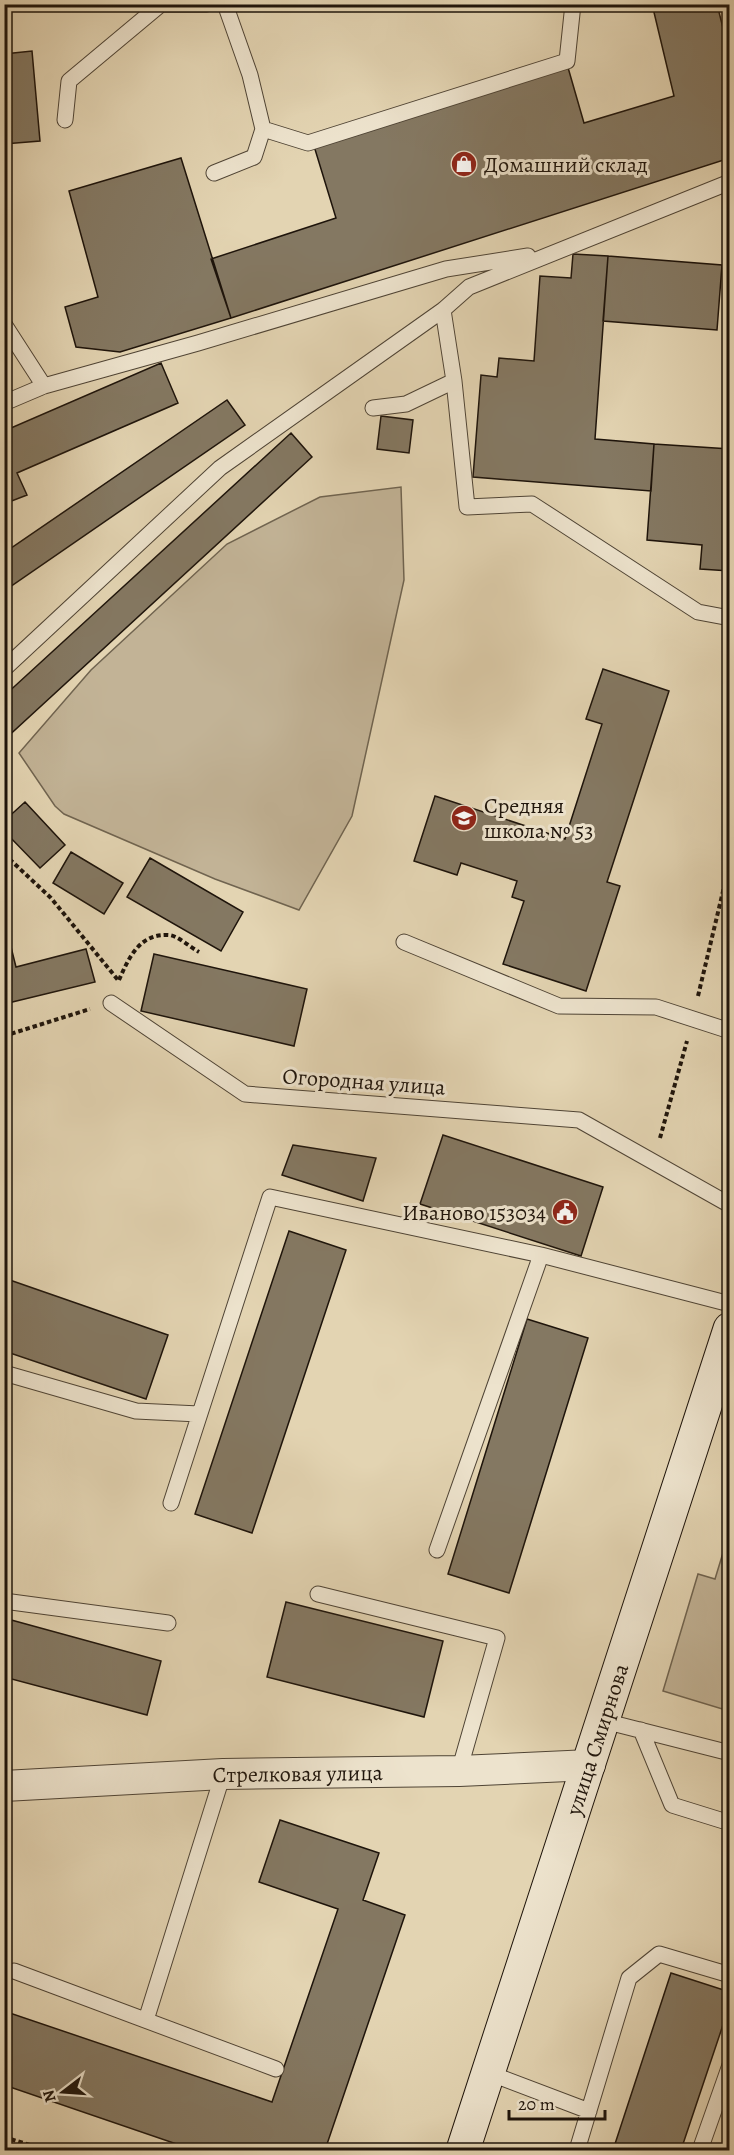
<svg xmlns="http://www.w3.org/2000/svg" width="734" height="2155" viewBox="0 0 734 2155" font-family="Alegreya,serif">
<style>
.green{fill:#c2b396;stroke:#706450;stroke-width:1.5}
.building{fill:#847862;stroke:#1e140b;stroke-width:1.5}
.lines{fill:none;stroke-linecap:round;stroke-linejoin:round}
.lane-casing{stroke:#4f4435;stroke-width:17}
.street-casing{stroke:#4f4435;stroke-width:32}
.secondary-casing{stroke:#1e140b;stroke-width:35}
.path{stroke:#1e140b;stroke-width:4;stroke-dasharray:4.5 3;stroke-linecap:butt}
.lane{stroke:#ede3cd;stroke-width:15}
.street{stroke:#ede3cd;stroke-width:30}
.secondary{stroke:#ede3cd;stroke-width:33}
.labels{text-anchor:middle;stroke-width:6;stroke-linejoin:round;paint-order:stroke}
.poi-label{font-size:22px;fill:#1e140b;stroke:#ede3cd;text-anchor:start}
.street-label{font-size:22px;fill:#1e140b;stroke:#ede3cd}
</style>
<rect width="100%" height="100%" fill="#e3d4b2"/>
<filter id="stains"><feTurbulence type="fractalNoise" baseFrequency=".00333" numOctaves="4"/><feColorMatrix values="0 0 0 0 .2 0 0 0 0 .09 0 0 0 0 .02 0 0 0 .5 -.17"/></filter>
<radialGradient id="worn" r=".72"><stop offset=".6" stop-color="#630" stop-opacity="0"/><stop offset="1" stop-color="#630" stop-opacity=".3"/></radialGradient>
<!-- green -->
<path class="green" d="M401 487 404 580 352 816 299 910 215 879 64 814 55 806 19 753 91 670 227 544 320 497Z
M726 1543 730 1544 729 1711 663 1691 698 1574 715 1579Z"/>
<!-- building -->
<path class="building" d="M652 4H717L730 56V158L231 318 211 259 336 218 314 146 567 64 584 123 674 96Z
M32 51 40 141 4 144V54Z
M181 158 231 318 120 352 76 347 65 307 98 297 69 191Z
M573 254 608 256 595 439 654 444 651 491 473 477 481 375 497 377 499 358 534 361 540 276 571 278Z
M608 256 722 265 717 330 603 321Z
M161 363 178 403 17 473 27 495 4 504V431Z
M227 400 245 425 4 591V553Z
M381 416 413 420 409 453 377 449Z
M291 433 312 457 4 740V696Z
M654 444 730 449V571L700 569 702 545 647 540Z
M603 669 669 691 607 882 620 886 586 991 503 964 524 901 512 897 517 881 461 863 457 875 414 861 435 796 565 839 602 724 586 719Z
M25 802 65 845 40 868 4 831V821Z
M71 852 123 883 104 914 53 883Z
M150 858 243 912 221 951 127 897Z
M4 935H8L16 967 86 949 95 982 4 1004Z
M154 954 307 989 294 1046 141 1011Z
M443 1135 603 1187 581 1256 420 1204Z
M293 1145 376 1158 363 1201 282 1175Z
M289 1231 346 1250 252 1533 195 1514Z
M4 1278 168 1335 146 1399 4 1351Z
M527 1319 588 1338 509 1593 448 1574Z
M286 1602 443 1641 424 1717 267 1677Z
M4 1618 161 1661 147 1715 4 1677Z
M280 1820 379 1853 363 1900 405 1915 325 2150H194L4 2085V2011L272 2102 338 1909 259 1882Z
M671 1973 730 1992V2004L681 2150H613Z"/>
<g class="lines">
<!-- lane casing -->
<g class="lane-casing">
<path id="lane" d="M160 4H207
M65 120 69 81 160 5
M263 129 308 143 567 61 573 4
M214 173 254 157 263 129 250 75 225 4
M443 310 454 381 467 507 532 504 698 612 730 618
M4 324 44 386
M4 403 44 386 198 343 446 269 528 256
M373 408 406 404 454 381
M4 669 220 468 443 310 469 287 730 182
M404 942 559 1006 656 1007 730 1031
M111 1003 245 1094 579 1120 730 1205
M4 1373 136 1411 199 1414
M171 1503 270 1197 541 1255 730 1304
M437 1550 541 1255
M318 1594 497 1638 459 1771
M4 1601 168 1623
M604 1721 730 1753
M641 1730 672 1805 730 1823
M14 1971 276 2069
M146 2020 223 1774
M489 2073 589 2111
M577 2150 629 1978 659 1954 730 1975
M700 2150 730 2065"/>
</g>
<!-- street casing -->
<g class="street-casing">
<g id="street">
<path id="s1" d="M4 1786 223 1774 459 1771 590 1765"/>
</g>
</g>
<!-- secondary casing -->
<g class="secondary-casing">
<g id="secondary">
<path id="s2" d="M463 2150 730 1329"/>
</g>
</g>
<!-- path -->
<path class="path" d="M4 854 51 898 118 980
M119 980C129 957 140 933 169 935 178 936 190 947 199 952
M698 996 730 862
M4 1036 90 1009
M660 1138 687 1041
M723 1468 730 1470
M4 2137 46 2150"/>
<!-- lane -->
<use href="#lane" class="lane"/>
<!-- street -->
<use href="#street" class="street"/>
<!-- secondary -->
<use href="#secondary" class="secondary"/>
</g>
<!-- icons -->
<defs>
<g id="shop-disc" transform="scale(1.35)"><circle r="9.5" fill="#8f2418" stroke="#ede3cd"/><path d="M-5-2.5h2.3a2.7 3.5 0 0 1 5.4 0H5L5.5 6h-11ZM-1.5-2.5h3a1.5 2.3 0 0 0-3 0Z" fill="#fff"/></g>
<g id="school-disc" transform="scale(1.35)"><circle r="9.5" fill="#8f2418" stroke="#ede3cd"/><path d="M0-5L7-2L0 1L-7-2ZM-4 1L0 2.5L4 1V4Q0 6-4 4Z" fill="#fff"/></g>
<g id="civic-disc" transform="scale(1.35)"><circle r="9.5" fill="#8f2418" stroke="#ede3cd"/><path d="M-.6-6.5H3V-4.5H.6V-3L4-1V1h2V6H-6V1h2V-1L-.6-3ZM-1.2 2.5V6h2.4V2.5Z" fill="#fff"/></g>
</defs>
<g fill-rule="evenodd">
<use href="#shop-disc" x="464" y="164"/>
<use href="#school-disc" x="464" y="818"/>
<use href="#civic-disc" x="565" y="1212"/>
</g>
<g class="labels">
<!-- poi labels -->
<g class="poi-label">
<text x="484" y="172">Домашний склад</text>
<text x="484" y="813">Средняя<tspan x="484" dy="25">школа № 53</tspan></text>
<text x="546" y="1220" text-anchor="end">Иваново 153034</text>
</g>
<!-- street labels -->
<g class="street-label">
<text transform="translate(364 1081) rotate(4)" y="8">Огородная улица</text>
<text dy="8" stroke="none"><textPath href="#s2" startOffset="432">улица Смирнова</textPath></text>
<text dy="8" stroke="none"><textPath href="#s1" startOffset="294">Стрелковая улица</textPath></text>
</g>
</g>
<!-- margin -->
<rect width="734" height="2155" fill="none" stroke="#e3d4b2" stroke-width="24"/>
<rect x="6" y="6" width="722" height="2143" fill="none" stroke="#1e140b" stroke-width="3"/>
<rect x="12" y="12" width="710" height="2131" fill="none" stroke="#1e140b" stroke-width="1.5"/>
<!-- north arrow -->
<g transform="translate(63 2092) rotate(253)" stroke="#ede3cd" stroke-width="4.5" paint-order="stroke">
<path d="M0-4.5L10 22L0 15L-10 22Z" fill="#1e140b"/>
<text y="-9" font-size="16" font-weight="bold" text-anchor="middle" fill="#1e140b">N</text>
</g>
<!-- scale -->
<path d="M509 2110v9h96v-9" fill="none" stroke="#1e140b" stroke-width="3"/>
<text x="518" y="2110" font-size="18" fill="#1e140b" stroke="#ede3cd" stroke-width="4.5" paint-order="stroke">20 m</text>
<rect width="100%" height="100%" filter="url(#stains)"/>
<rect width="100%" height="100%" fill="url(#worn)"/>
</svg>
